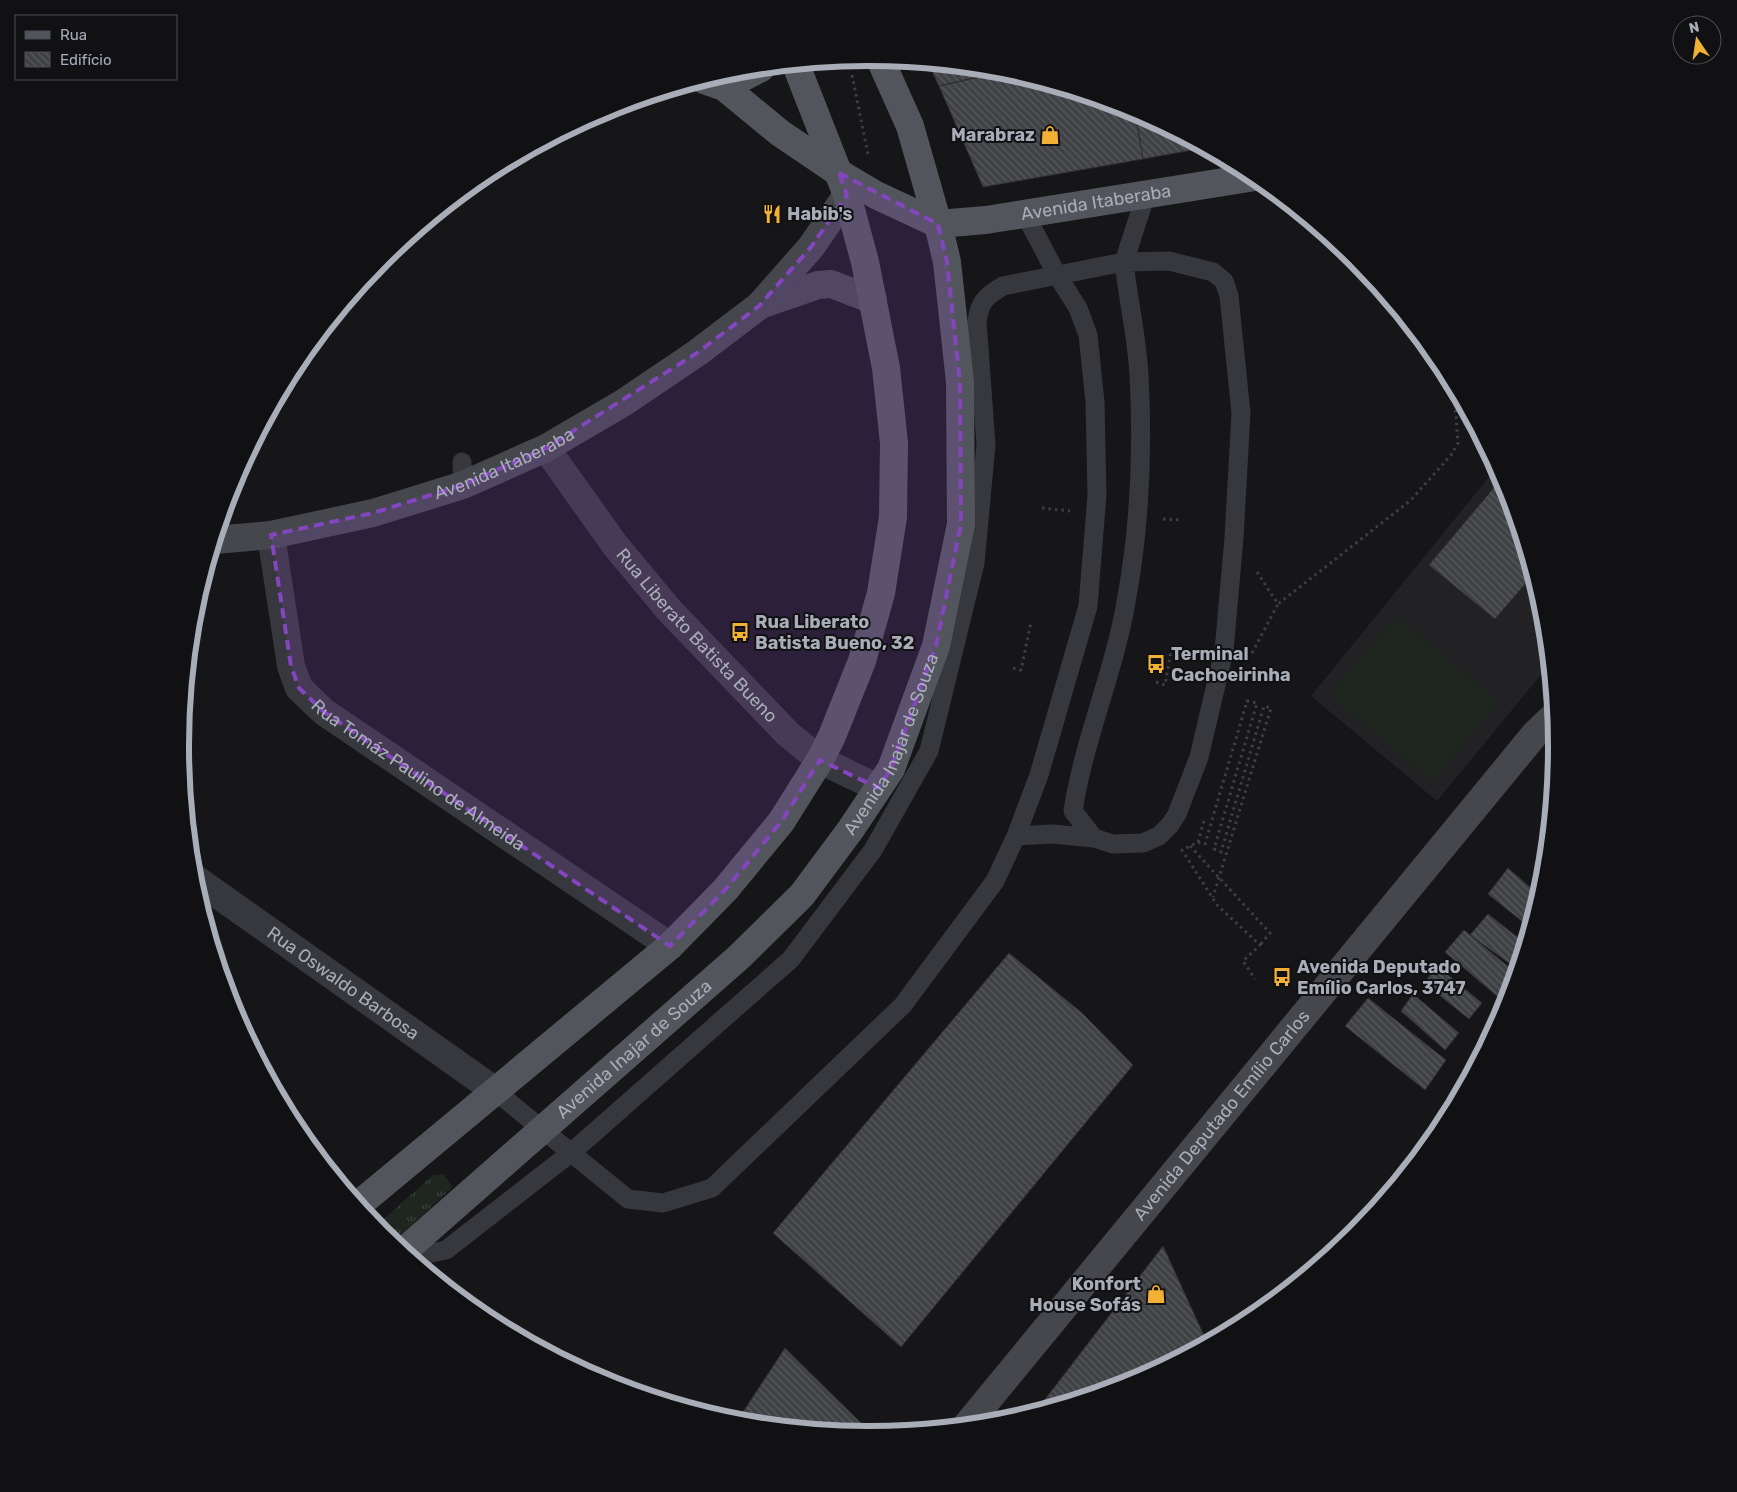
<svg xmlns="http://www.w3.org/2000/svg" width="1737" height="1492" viewBox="0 0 1737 1492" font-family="Rubik,sans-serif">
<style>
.built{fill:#222225}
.grass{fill:url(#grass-tufts)}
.pitch{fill:#1e261f}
.building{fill:url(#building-back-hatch);stroke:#303034}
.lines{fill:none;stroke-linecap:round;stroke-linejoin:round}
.path{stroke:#3d3f44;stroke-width:3;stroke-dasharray:2.5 4;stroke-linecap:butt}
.service{stroke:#37383d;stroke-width:19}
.minor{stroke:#37383d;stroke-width:28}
.secondary{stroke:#45474d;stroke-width:28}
.primary{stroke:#53555c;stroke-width:28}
.path-bridge{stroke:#3d3f44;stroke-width:3;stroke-dasharray:2.5 4;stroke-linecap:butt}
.marked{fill:#8446be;fill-opacity:0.2;stroke:#8446be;stroke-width:4;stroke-dasharray:10 6;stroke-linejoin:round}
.labels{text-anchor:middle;stroke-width:4;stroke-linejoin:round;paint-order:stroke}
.poi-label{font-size:18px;font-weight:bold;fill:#a8adb8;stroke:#111113;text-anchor:start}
.street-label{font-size:18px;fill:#a8adb8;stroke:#111113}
.rim{fill:none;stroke:#a8adb8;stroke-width:6}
</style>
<defs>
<pattern id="grass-tufts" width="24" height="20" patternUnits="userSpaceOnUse" patternTransform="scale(1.25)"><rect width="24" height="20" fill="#1e261f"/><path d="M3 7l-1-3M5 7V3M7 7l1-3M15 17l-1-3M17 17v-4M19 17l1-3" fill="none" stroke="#3c433d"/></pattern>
<pattern id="building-back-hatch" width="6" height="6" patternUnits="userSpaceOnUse" patternTransform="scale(1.25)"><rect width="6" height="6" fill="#404145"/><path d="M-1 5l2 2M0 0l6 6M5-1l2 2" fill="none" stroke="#595a5e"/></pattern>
</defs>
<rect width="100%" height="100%" fill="#161618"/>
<!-- built -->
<path class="built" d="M1497 467 1505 483 1544 612 1549 665 1437 801 1311 696Z"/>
<!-- grass -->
<path class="grass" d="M443 1174 453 1187 393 1242 376 1226 433 1175Z"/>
<!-- pitch -->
<path class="pitch" d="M1396 616 1499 702 1433 781 1330 695Z"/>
<!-- building -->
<path class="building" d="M928 63 975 68 977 77 939 86Z
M975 68 1003 71 1004 72 977 77Z
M1004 72 1135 111 1143 159 983 187 939 86Z
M1135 111 1203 148 1143 159Z
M1502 478 1533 575 1495 619 1429 565Z
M1508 868 1539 895 1529 927 1488 894Z
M1488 914 1525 943 1516 968 1470 935Z
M1464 930 1516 973 1509 996 1504 1002 1445 952Z
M1009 953 1082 1013 1133 1065 901 1347 773 1233Z
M1437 966 1482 1003 1469 1019 1424 983Z
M1413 994 1459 1033 1445 1050 1401 1011Z
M1368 998 1446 1060 1425 1090 1345 1026Z
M1163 1246 1207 1342 1132 1382 1036 1411Z
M785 1348 868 1430 865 1434 744 1422 739 1418Z"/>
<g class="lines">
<!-- path -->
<path class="path" d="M852 75 868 154
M1042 508 1070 511
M1163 519 1181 520
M1257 572 1278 604 1411 500 1451 455 1458 443 1454 388
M1252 653 1278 604
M1013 668 1021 670 1031 622
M1156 682 1165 685 1172 645
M1204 821 1198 842 1182 850 1217 905 1260 945 1243 961 1255 979
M1190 846 1270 933 1260 945"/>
<!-- service -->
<path class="service" d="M1169 261 1213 272 1224 281 1229 296 1241 413 1234 538 1224 651 1199 757 1177 814 1170 825 1159 836 1143 843 1113 844 1094 838 1073 811C1084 739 1114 673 1126 602 1140 527 1143 450 1139 375 1137 337 1128 299 1124 262Z
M462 462 463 485
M1016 836 1052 834 1094 838
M494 1090 628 1199 663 1203 712 1188 903 1005 995 881 1016 836 1039 775 1088 606 1097 495 1095 402 1088 335 1078 308 1057 275 1025 214
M411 1257 446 1250 572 1152 791 959 873 850 929 751 975 563 986 445 977 321C980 301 986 296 1003 286L1124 262 1146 194"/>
<!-- minor -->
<g class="minor">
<path id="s1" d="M546 448 615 545 669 610 788 734 820 760 878 788"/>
<path id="s2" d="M271 535 291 666 299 688 324 712 670 946"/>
<path id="s3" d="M193 877 494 1090"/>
</g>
<!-- secondary -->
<g class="secondary">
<path d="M760 305 818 285 831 284 873 300"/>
<path id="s4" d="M215 540 271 535 373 513 463 485 546 448 623 403 697 353 759 306 811 247 847 195"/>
<path id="s5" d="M967 1425 1535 734 1554 716"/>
</g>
<!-- primary -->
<g class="primary">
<path id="s6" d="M704 80 724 87 780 133 839 173 876 195 938 224 986 220 1255 177"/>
<path d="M724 87 761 68"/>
<path d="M358 1205 670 946 725 890 781 822 820 760 832 736 862 661 881 593 893 517 894 443 886 368 865 262 847 195 796 65"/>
<path id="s7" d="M404 1251 739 957 802 895 851 829 891 769 936 646 961 524 960 382 947 262 938 224 910 126 880 59"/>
</g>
<!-- path-bridge -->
<path class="path-bridge" d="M1198 842 1205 844 1247 701 1257 703 1214 849 1221 852 1264 706 1271 708 1213 897"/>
</g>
<!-- marked area -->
<path class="marked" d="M839 173 938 224 947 262 960 382 961 524 936 646 891 769 878 788 820 760 781 822 725 890 670 946 324 712 299 688 291 666 271 535 373 513 463 485 546 448 697 353 759 306 811 247 847 195Z"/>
<!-- icons -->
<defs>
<g id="shop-bare" transform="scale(1.5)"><path d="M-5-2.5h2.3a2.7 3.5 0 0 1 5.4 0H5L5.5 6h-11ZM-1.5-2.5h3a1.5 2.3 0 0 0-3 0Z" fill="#f2b134" stroke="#111113" stroke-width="2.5" paint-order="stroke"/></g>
<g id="restaurant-bare" transform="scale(1.5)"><path d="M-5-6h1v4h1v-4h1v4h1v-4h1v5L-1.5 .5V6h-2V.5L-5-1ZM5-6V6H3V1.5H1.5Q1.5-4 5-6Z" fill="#f2b134" stroke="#111113" stroke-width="2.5" paint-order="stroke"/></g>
<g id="bus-bare" transform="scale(1.5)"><path d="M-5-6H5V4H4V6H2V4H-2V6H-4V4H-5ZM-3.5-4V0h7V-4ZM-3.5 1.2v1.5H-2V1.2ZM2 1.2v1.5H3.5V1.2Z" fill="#f2b134" stroke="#111113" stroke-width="2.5" paint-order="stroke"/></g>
</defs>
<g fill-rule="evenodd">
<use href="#shop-bare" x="1050" y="135"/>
<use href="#restaurant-bare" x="772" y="214"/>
<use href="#bus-bare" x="740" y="632"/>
<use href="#bus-bare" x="1156" y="664"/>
<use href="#bus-bare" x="1282" y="977"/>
<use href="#shop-bare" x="1156" y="1294"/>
</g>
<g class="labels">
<!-- poi labels -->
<g class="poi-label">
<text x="1035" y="141" text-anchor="end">Marabraz</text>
<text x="787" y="220">Habib's</text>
<text x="755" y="628">Rua Liberato<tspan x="755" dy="21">Batista Bueno, 32</tspan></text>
<text x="1171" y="660">Terminal<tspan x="1171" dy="21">Cachoeirinha</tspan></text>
<text x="1297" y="973">Avenida Deputado<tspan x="1297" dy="21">Emílio Carlos, 3747</tspan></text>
<text x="1141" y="1290" text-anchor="end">Konfort<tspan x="1141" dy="21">House Sofás</tspan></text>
</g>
<!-- street labels -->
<g class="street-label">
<text dy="6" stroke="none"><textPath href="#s6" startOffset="436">Avenida Itaberaba</textPath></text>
<text dy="6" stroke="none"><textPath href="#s4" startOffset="301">Avenida Itaberaba</textPath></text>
<text dy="6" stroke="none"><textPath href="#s1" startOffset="241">Rua Liberato Batista Bueno</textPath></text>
<text dy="6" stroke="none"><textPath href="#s7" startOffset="711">Avenida Inajar de Souza</textPath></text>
<text dy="6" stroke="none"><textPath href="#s2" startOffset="304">Rua Tomáz Paulino de Almeida</textPath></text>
<text dy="6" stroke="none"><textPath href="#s3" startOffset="184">Rua Oswaldo Barbosa</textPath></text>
<text dy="6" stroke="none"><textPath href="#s7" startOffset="306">Avenida Inajar de Souza</textPath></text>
<text dy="6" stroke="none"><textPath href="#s5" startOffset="401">Avenida Deputado Emílio Carlos</textPath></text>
</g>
</g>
<!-- crop -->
<path d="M0 0H1737V1492H0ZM868 66H869A679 679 0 0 1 1548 745V747A679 679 0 0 1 869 1426H868A679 679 0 0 1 189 747V745A679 679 0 0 1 868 66Z" fill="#111113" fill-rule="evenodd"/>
<path class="rim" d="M868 66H869A679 679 0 0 1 1548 745V747A679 679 0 0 1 869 1426H868A679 679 0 0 1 189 747V745A679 679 0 0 1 868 66Z"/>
<!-- legend -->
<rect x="15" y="15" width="162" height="65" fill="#111113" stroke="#4d4f55"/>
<rect x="25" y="31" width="25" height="8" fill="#53555c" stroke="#4d4f55"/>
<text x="60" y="40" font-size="15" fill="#a8adb8">Rua</text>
<rect x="25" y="52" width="25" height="15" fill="url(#building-back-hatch)" stroke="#4d4f55"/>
<text x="60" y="65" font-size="15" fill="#a8adb8">Edifício</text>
<!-- north arrow -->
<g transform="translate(1697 40) rotate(347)"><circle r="24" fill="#111113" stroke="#4d4f55"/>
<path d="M0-4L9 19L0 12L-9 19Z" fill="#f2b134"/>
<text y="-8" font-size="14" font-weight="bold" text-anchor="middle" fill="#a8adb8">N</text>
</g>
</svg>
